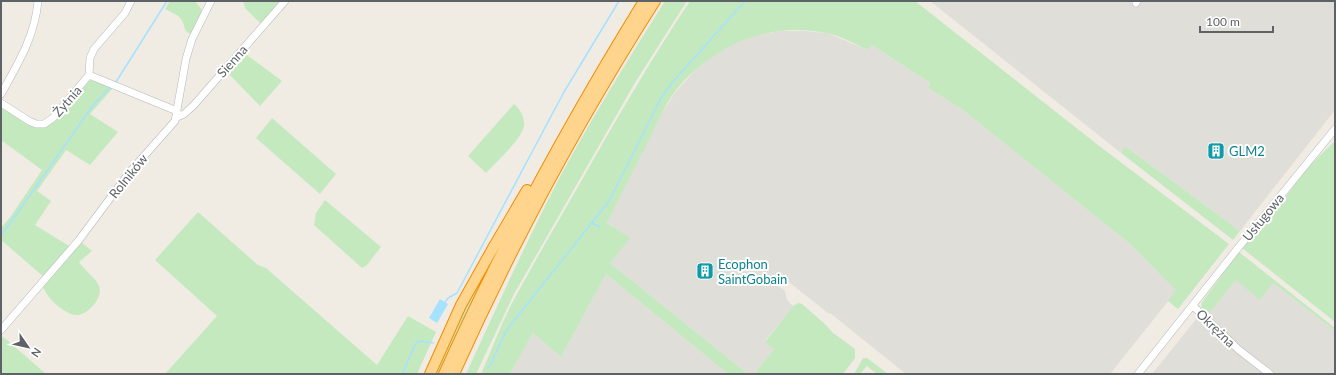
<svg xmlns="http://www.w3.org/2000/svg" width="1336" height="375" viewBox="0 0 1336 375" font-family="Lato,sans-serif">
<style>
.industrial{fill:#e0ded9}
.green{fill:#c4e9bf}
.water{fill:#a5e2ff}
.lines{fill:none;stroke-linecap:round;stroke-linejoin:round}
.stream{stroke:#a5e2ff;stroke-width:1.5}
.minor-casing{stroke:#b5b8bc;stroke-width:8}
.highway-casing{stroke:#f48b00;stroke-width:12}
.minor{stroke:#fff;stroke-width:7}
.highway{stroke:#ffd48c;stroke-width:10}
.labels{text-anchor:middle;stroke-width:4;stroke-linejoin:round;paint-order:stroke}
.street-label{font-size:13px;fill:#5c6266;stroke:#fff}
.culture-label{font-size:13px;fill:#0d838f;stroke:#fff;text-anchor:start}
</style>
<rect width="100%" height="100%" fill="#f0ece4"/>
<!-- industrial -->
<path class="industrial" d="M930 1H1335V110L1240 231 1125 146 1121 153Z
M780 31H805L827 33 868 50 872 45 930 83 928 88 963 110 1130 244 1177 290 1110 374H906L830 313H828L780 275 774 283 785 291 787 300 793 306 765 341 774 349 754 374H748L610 263 613 226 607 223 661 115 674 94 694 71 713 55 734 44 755 36Z
M606 274 728 374H510L533 333 561 357Z
M1236 280 1273 283 1335 331V374H1152L1197 318 1211 311Z"/>
<!-- green -->
<path class="green" d="M170 1H195L202 10 193 31 191 34C182 31 186 24 180 18 177 14 170 12 165 9Z
M243 1H281L261 24 245 8Z
M665 1H687L636 81 514 294 476 374H466C497 307 527 240 561 175 593 116 629 58 665 1Z
M690 1H915L1098 145 1229 244 1178 309 1168 301 1176 290 1130 244 963 110 928 88 930 83 872 45 868 50C855 44 841 36 826 33 768 21 709 47 674 93 663 108 656 126 648 142 634 169 621 196 607 223L630 238 610 263 748 374H728L606 274 561 357 533 333 510 374H481C491 351 500 327 511 305 534 262 559 220 583 178 617 118 652 58 690 1Z
M244 53 282 81 260 106 227 72Z
M90 80 113 88 90 114 118 132 90 165 66 150 37 191 51 201 35 225 74 249 81 242 92 251 79 262C84 270 96 278 99 286 104 297 87 316 76 315 64 314 47 298 43 287L71 255 67 251 44 277 1 240V228L11 216 42 170 1 140V105L28 123 55 119Z
M514 104C520 109 525 117 524 126 521 140 496 162 486 173L468 156Z
M272 118 336 174 320 194 256 138Z
M1335 141V322L1242 248 1279 206 1307 168Z
M1125 146 1240 231 1233 240 1121 153Z
M325 200 381 247 367 265 362 268 314 225 316 213Z
M198 212 258 265 266 268 377 365 408 316 436 332 417 374H165L217 316 155 260Z
M500 246 439 374H433L460 315Z
M1239 252 1335 328V331L1273 283 1260 300 1236 280 1211 311 1206 314 1201 308 1202 302Z
M798 303 802 304 826 325 832 332 855 349V358L843 374H754L774 349 765 342 793 306Z
M1 336 7 340 46 374H1Z
M863 358H867L888 374H877L867 366 860 374H854Z"/>
<!-- water -->
<path class="water" d="M440 299 448 304 437 323 429 318Z"/>
<g class="lines">
<!-- stream -->
<path class="stream" d="M116 82 167 1
M592 223 600 227
M1 235 11 222 91 108 110 87
M445 302 448 298 457 293 564 92 619 1
M488 368 490 366 505 333 509 327 609 201 661 98 671 84 745 1
M402 374 416 343 421 341 433 343"/>
<!-- minor casing -->
<g class="minor-casing">
<path id="minor" d="M131 1 125 13 94 49 90 58 89 75 177 111
M1136 3 1137 1
M1 94C18 64 35 36 38 1
M1 103 29 121 36 124H44L53 118 89 75
M177 117 184 114 193 106 285 1
M1193 306 1239 350 1270 374
M1 330 79 240 129 173 175 121 186 59 192 39 211 1
M1138 374 1238 248 1335 129"/>
</g>
<!-- highway casing -->
<g class="highway-casing">
<path id="highway" d="M430 374 461 305 493 248 527 190
M444 374C502 245 570 121 644 1
M454 374C512 245 579 120 655 1"/>
</g>
<!-- minor -->
<use href="#minor" class="minor"/>
<!-- highway -->
<use href="#highway" class="highway"/>
</g>
<!-- icons -->
<defs>
<g id="building-square" transform="scale(0.9)"><rect x="-9" y="-9" width="18" height="18" rx="4" fill="#0f9aa8" stroke="#fff"/><path d="M-4-6H4V6H1V3H-1V6H-4ZM-2.5-4.3h1.7v1.8h-1.7ZM.8-4.3h1.7v1.8H.8ZM-2.5-1h1.7V.8h-1.7ZM.8-1h1.7V.8H.8Z" fill="#fff"/></g>
</defs>
<g fill-rule="evenodd">
<use href="#building-square" x="1216" y="151"/>
<use href="#building-square" x="705" y="271"/>
</g>
<g class="labels">
<!-- street labels -->
<g class="street-label">
<text transform="translate(232 61) rotate(-48)" y="5">Sienna</text>
<text transform="translate(67 101) rotate(-49)" y="5">Żytnia</text>
<text transform="translate(128 176) rotate(-51)" y="5">Rolników</text>
<text transform="translate(1263 217) rotate(-51)" y="5">Usługowa</text>
<text transform="translate(1216 328) rotate(44)" y="5">Okrężna</text>
</g>
<!-- culture labels -->
<g class="culture-label">
<text x="1229" y="156">GLM2</text>
<text x="718" y="269">Ecophon<tspan x="718" dy="15">SaintGobain</tspan></text>
</g>
</g>
<!-- border -->
<rect width="1336" height="375" fill="none" stroke="#5c6266" stroke-width="4"/>
<!-- north arrow -->
<g transform="translate(28 347) rotate(124)" stroke="#ffffff" stroke-width="3" paint-order="stroke">
<path d="M0-3L7 15L0 10L-7 15Z" fill="#5c6266"/>
<text y="-6" font-size="11" font-weight="bold" text-anchor="middle" fill="#5c6266">N</text>
</g>
<!-- scale -->
<path d="M1200 26v6h73v-6" fill="none" stroke="#5c6266" stroke-width="2"/>
<text x="1206" y="26" font-size="12" fill="#5c6266" stroke="#ffffff" stroke-width="3" paint-order="stroke">100 m</text>
</svg>
